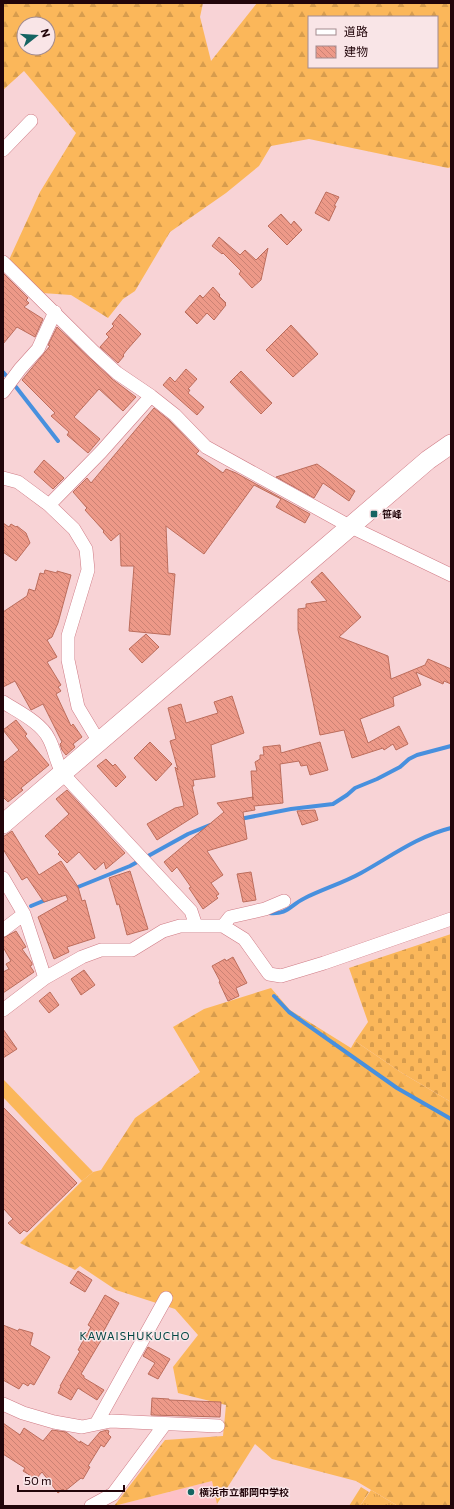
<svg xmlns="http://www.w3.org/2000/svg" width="454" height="1509" viewBox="0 0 454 1509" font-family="Commissioner,'Noto Sans JP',sans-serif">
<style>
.built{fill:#fdc1c7}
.grass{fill:url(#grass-tufts)}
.forest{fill:url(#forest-firs);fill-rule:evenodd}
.cemetery{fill:url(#cemetery-stones)}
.garden{fill:#fbb75a}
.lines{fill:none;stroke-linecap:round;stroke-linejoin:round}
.stream{stroke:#4890de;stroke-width:4}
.building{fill:url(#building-back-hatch);stroke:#bc6d5c}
.street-casing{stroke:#cf7b85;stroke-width:14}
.secondary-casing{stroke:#cf7b85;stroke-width:20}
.street{stroke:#fff;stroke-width:13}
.secondary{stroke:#fff;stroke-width:19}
.poi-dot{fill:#156462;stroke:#f9e5e7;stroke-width:1.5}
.labels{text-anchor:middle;stroke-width:3;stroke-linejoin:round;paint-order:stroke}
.poi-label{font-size:10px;font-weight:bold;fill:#22050a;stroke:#f9e5e7;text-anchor:start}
.neighbourhood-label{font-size:11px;letter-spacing:1px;fill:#024644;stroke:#f9e5e7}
</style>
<defs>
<pattern id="grass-tufts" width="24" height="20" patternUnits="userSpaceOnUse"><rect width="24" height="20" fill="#fbb75a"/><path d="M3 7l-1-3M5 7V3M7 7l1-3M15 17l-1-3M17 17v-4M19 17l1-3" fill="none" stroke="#d79c4d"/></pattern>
<pattern id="forest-firs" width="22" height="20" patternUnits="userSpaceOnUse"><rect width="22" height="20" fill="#fbb75a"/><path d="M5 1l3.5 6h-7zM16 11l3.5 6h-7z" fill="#d79c4d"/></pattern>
<pattern id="cemetery-stones" width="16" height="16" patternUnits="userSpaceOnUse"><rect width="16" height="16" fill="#fbb75a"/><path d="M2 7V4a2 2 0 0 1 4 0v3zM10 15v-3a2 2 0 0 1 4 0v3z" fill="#d79c4d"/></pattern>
<pattern id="building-back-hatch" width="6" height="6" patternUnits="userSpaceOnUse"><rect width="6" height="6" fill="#ed9988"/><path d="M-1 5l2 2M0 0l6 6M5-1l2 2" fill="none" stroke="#cb8274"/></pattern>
</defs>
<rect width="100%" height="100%" fill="#f8d3d6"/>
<!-- built -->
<path class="built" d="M212 1481 218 1506H114Z"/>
<!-- grass -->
<path class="grass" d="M371 1490 398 1506H360Z"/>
<!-- forest -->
<path class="forest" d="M3 3H203L200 17 211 61 257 3H451V167L448 168 309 139 271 146 259 166 226 193 170 232 135 291 123 299 108 318 71 295 42 293 8 262 40 192 76 133 24 71 3 90ZM309 17H437V67H309ZM24 24H48V48H24Z
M271 988 290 1010 351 1048 355 1041 402 1073 451 1102V1506H398L356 1481 272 1459 255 1444 217 1504 212 1481 114 1506 165 1440 223 1436 226 1405 178 1393 173 1367 198 1335 175 1309 116 1290 80 1266 75 1270 20 1243 82 1181 93 1172 101 1170 135 1118 200 1072 173 1027 204 1009Z
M361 1487 369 1492 360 1506H349Z"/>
<!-- cemetery -->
<path class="cemetery" d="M451 934V1102L402 1073 355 1041 368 1022 349 968Z"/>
<!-- garden -->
<path class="garden" d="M3 1079 93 1172 82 1181 3 1097Z"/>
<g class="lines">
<!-- stream -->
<path class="stream" d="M3 372 16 387 58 441
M240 819 291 809 333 804 347 795 355 788 377 779 400 767 409 759 417 755 451 746
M73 889 130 866 188 834 210 825
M31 906 48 899
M269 913C288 915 290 905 305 898 323 889 343 883 361 873 390 857 418 836 451 828
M274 996 289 1012 397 1088 451 1119"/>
</g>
<!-- building -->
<path class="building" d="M326 192 339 197 334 206H336L329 221 315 213Z
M281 214 291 225 294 221 302 230 287 245 268 226Z
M219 237 240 255 245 250 256 260 268 248 261 280 252 288 239 274 241 271 223 253 222 254 212 246Z
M3 273 28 298 26 300 29 303 24 307 43 319 35 337 17 327 3 344Z
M213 287 220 295 219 296 226 303 225 304 226 305 214 320 207 313 197 324 185 312 200 295 203 298Z
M120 314 141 334 126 351 123 355 124 356 118 363 100 347 109 337 106 334 114 326 112 324Z
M291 325 318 354 293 377 266 350Z
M57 327 112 379 136 397 123 411 99 389 74 417 100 439 88 453 67 435 69 432 51 416 55 413 22 380 50 346 48 345Z
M186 369 197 379 188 389 190 390 188 393 204 407 197 415 163 385 170 377 175 382Z
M241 371 272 403 261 414 230 382Z
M154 408 170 421 199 451 196 454 223 473 226 469 236 473 310 514 305 523 276 507 281 499 254 485 204 554 166 526 168 573 175 574 170 635 129 631 134 566H121L120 533 111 541 103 532 104 531 85 510 87 508 73 492 87 478 91 483Z
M44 460 64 478 53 489 34 472Z
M317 464 355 491 349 501 323 483 314 498 276 477Z
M3 523 9 527 11 524 16 527 17 526 26 533 30 543 16 561 3 552Z
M45 570 57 573V571L71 575 58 623 52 637 47 640 57 657 47 662 61 685 58 687 61 691 56 694 71 726 73 724 82 737 73 744 75 747 66 755 62 750 60 744 62 742 43 704 31 710 15 681 3 687V612L27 596 29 589 35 591 40 573 44 574Z
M322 572 361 617 339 637 388 656 391 679 425 665 428 659 451 669V684L444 681 443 684 416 672 421 685 393 697 394 706 360 719 368 743 399 726 408 744 396 750 393 744 384 750 383 748 352 758 344 730 320 735 298 630V609L306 608V604L327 601 311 582Z
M146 634 159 647 142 663 129 649Z
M232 696 244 733 211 745 215 777 193 780 194 786H192L198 814 157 840 147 824 175 808 184 806 175 767 178 770 170 741 176 739 168 708 181 704 186 723 218 713 214 702Z
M16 720 27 734 25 736 49 765 21 788 23 790 8 802 3 797V763L19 750 3 730Z
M150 742 172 764 156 781 134 758Z
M320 742 328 770 310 775 307 765 301 766 299 761 280 764 283 803 254 806 255 810 243 812 247 839 207 851 223 875 211 883 219 894 216 896 218 898 203 909 189 888 191 887 177 867 172 872 164 862 224 812 217 803 253 797V800L251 771H257L255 762 260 759V755H264L263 747 280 745 281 753Z
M106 759 113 766 115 764 126 777 116 787 97 766Z
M67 790 125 853 106 869 104 862 95 870 79 852 67 863 58 854 60 852 45 836 69 814 56 799Z
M315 810 318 820 302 825 297 811Z
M12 831 39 875 61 861 78 887 82 901 85 900 95 938 67 947 69 952 54 959 38 917 68 900 66 895 44 902 27 877 22 880 3 849V837Z
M130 871 148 929 127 935 119 904 117 905 109 878Z
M251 872 256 900 243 902 237 874Z
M16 931 26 947 22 949 32 963V965L30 966 34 972 3 993V972L9 969 6 964 11 961 3 947V938Z
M233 957 247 983 236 988 239 996 228 1001 219 982 220 981 212 966 225 959 226 961Z
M84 970 95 985 81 995 71 979Z
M50 992 59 1005 49 1013 39 1001Z
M3 1029 17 1049 3 1058Z
M3 1107 77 1183 27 1232 24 1230 20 1234 8 1223 13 1219 3 1208Z
M78 1271 92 1280 85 1292 70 1283Z
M105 1295 119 1303 101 1336 103 1337 81 1374 84 1376V1378L104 1390 97 1400 78 1388 71 1400 58 1393 61 1386H60L80 1351 78 1350 91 1327 88 1325Z
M3 1325 18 1331 19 1329 33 1333 30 1345 50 1357 34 1385 30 1383 28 1386 23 1383 19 1389 3 1380Z
M148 1347 170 1359 158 1379 148 1374 155 1363 143 1356Z
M152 1398 169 1399V1400L221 1402 220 1417 151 1415Z
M3 1423 20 1435 24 1428 43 1441 52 1430 66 1432 80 1443V1441L88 1446 100 1432 107 1430 109 1431 108 1434 111 1437 104 1447 101 1445 88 1466 90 1467 83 1479 81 1478 65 1491 63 1489 58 1493 42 1472 36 1479 23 1471 25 1468 3 1454Z"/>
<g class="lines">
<!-- street casing -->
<g class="street-casing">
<path id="street" d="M3 150 31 121
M3 262 94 352 117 373 151 396 175 415 206 447 351 527 451 575
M3 392 20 369 38 349 55 312
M3 478 18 482 49 505 74 529 86 549 88 570 68 636V660L78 707 99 742
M49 505 101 452 151 396
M3 702C17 711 42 723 49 739 55 750 56 763 63 774L191 911 196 926
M3 878 24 914 45 978
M223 926 230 917 265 909 284 901
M3 930 24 914
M3 1010 45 978 82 957 101 950H132L163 931 180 926H223L244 939 269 974 281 976 324 963 451 919
M3 1404 23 1413 54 1422 82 1427 111 1421 218 1426
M96 1424 166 1298
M91 1506 113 1494 165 1424"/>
</g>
<!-- secondary casing -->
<g class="secondary-casing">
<path id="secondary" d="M3 824 428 460 451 444"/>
</g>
<!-- street -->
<use href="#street" class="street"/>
<!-- secondary -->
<use href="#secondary" class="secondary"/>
</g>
<!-- markers -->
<g class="poi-dot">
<rect x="370" y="510" width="8" height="8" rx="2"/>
<circle cx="191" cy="1492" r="4"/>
</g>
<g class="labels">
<!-- poi labels -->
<g class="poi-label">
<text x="382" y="518">笹峰</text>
<text x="199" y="1496">横浜市立都岡中学校</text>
</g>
<!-- neighbourhood labels -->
<g class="neighbourhood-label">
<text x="135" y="1340">KAWAISHUKUCHO</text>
</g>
</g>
<!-- border -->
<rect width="454" height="1509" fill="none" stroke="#22050a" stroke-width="8"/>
<!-- legend -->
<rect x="308" y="16" width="130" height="52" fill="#f9e5e7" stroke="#a38b8f"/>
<rect x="316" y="29" width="20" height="6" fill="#ffffff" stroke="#a38b8f"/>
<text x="344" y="36" font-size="12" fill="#22050a">道路</text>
<rect x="316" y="46" width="20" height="12" fill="url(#building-back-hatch)" stroke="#a38b8f"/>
<text x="344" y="56" font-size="12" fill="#22050a">建物</text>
<!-- north arrow -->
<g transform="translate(36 36) rotate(73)"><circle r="19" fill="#f9e5e7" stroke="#a38b8f"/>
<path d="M0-3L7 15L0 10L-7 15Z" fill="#156462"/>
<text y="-6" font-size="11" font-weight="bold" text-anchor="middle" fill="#22050a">N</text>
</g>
<!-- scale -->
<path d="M18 1485v6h106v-6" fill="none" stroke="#22050a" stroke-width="2"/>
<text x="24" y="1485" font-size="12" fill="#22050a" stroke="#f9e5e7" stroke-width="3" paint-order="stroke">50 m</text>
</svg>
